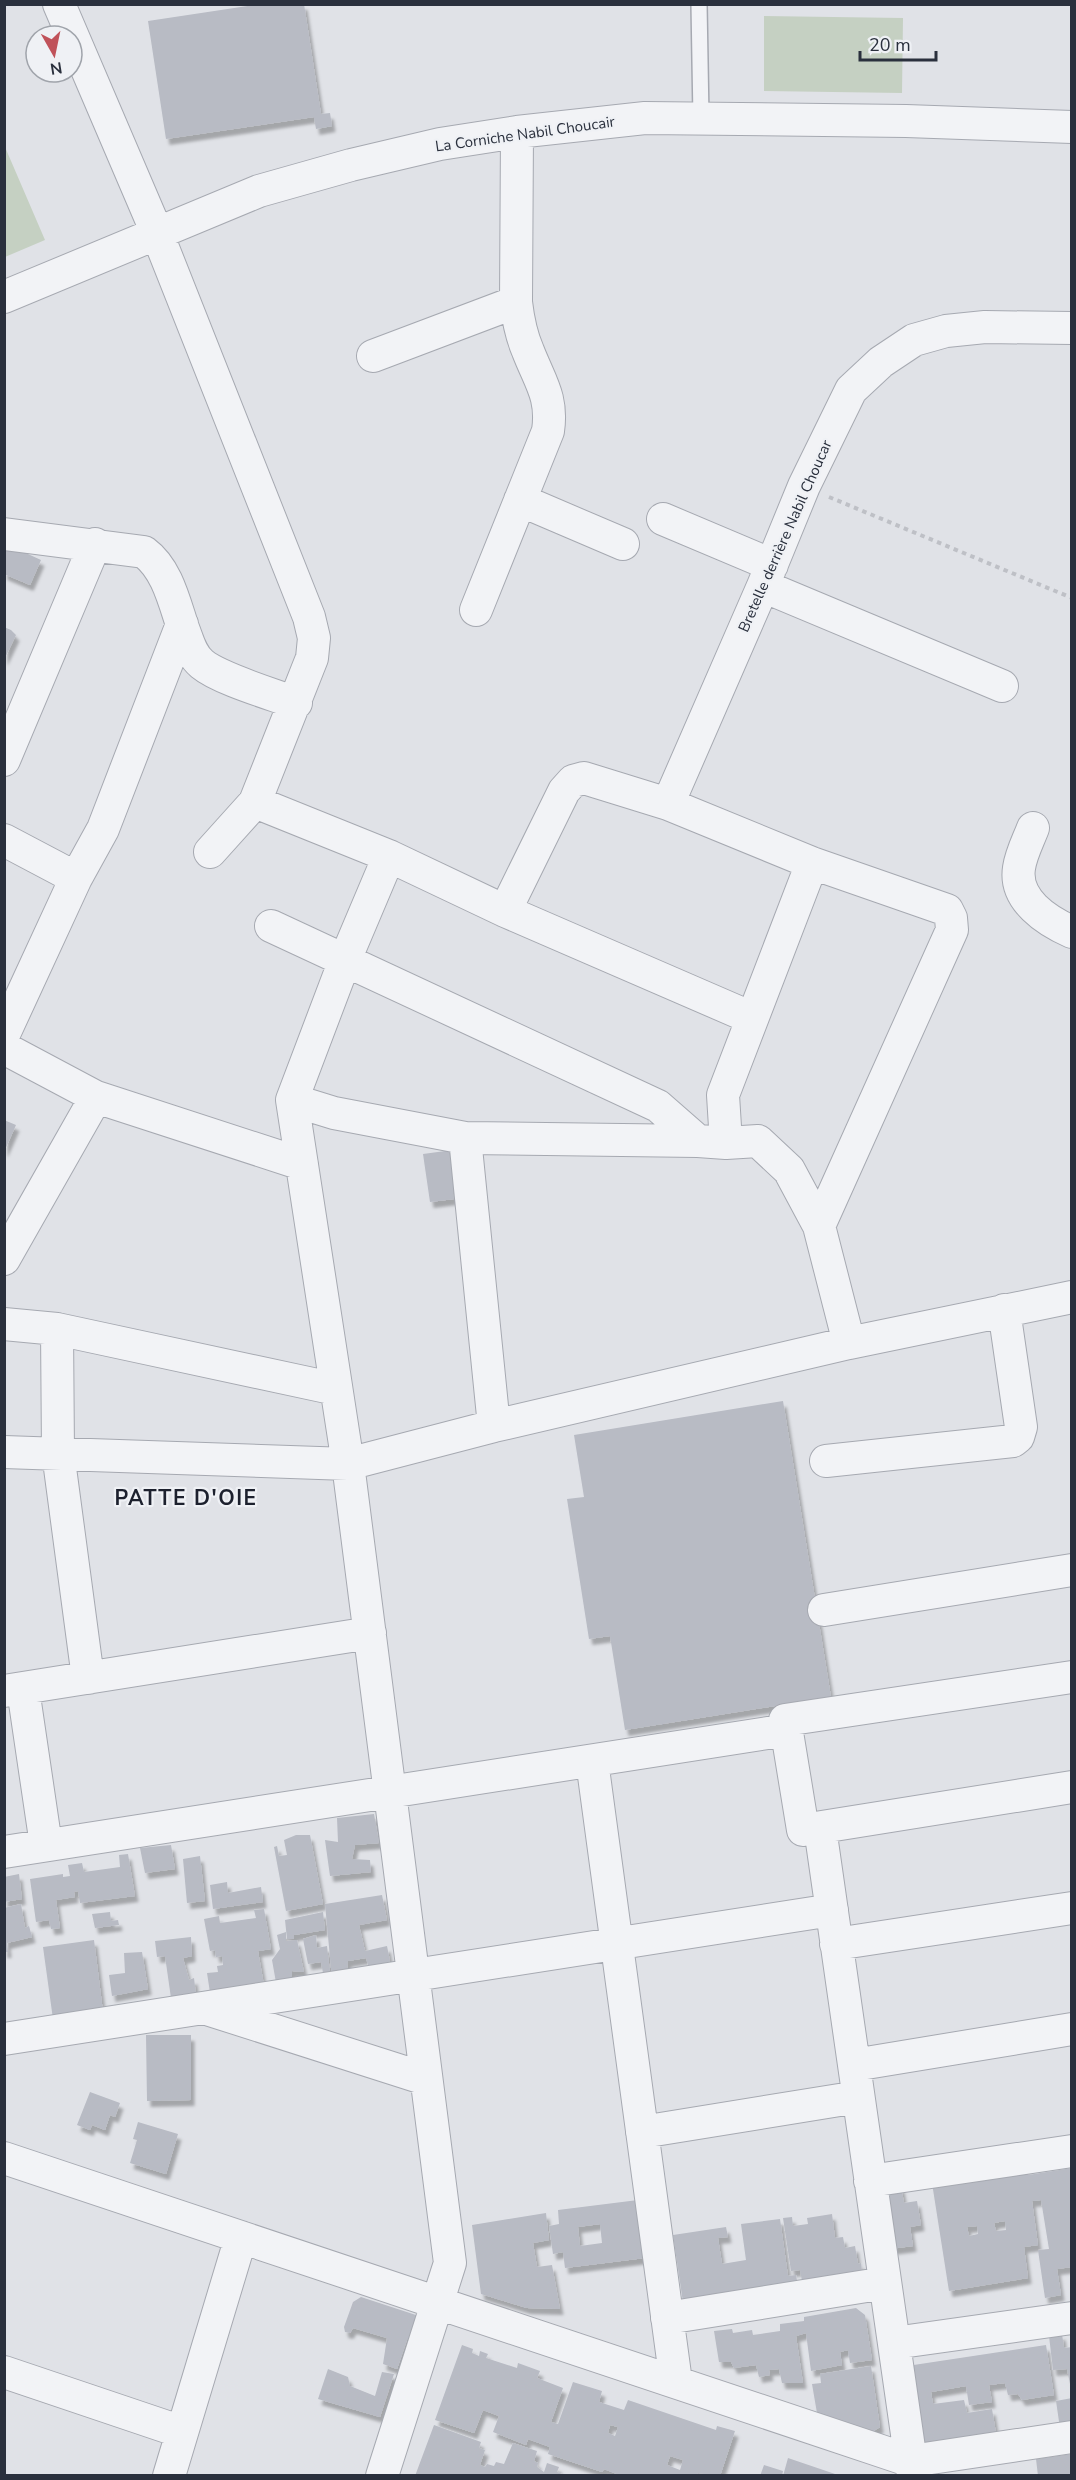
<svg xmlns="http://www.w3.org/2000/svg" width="1076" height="2480" viewBox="0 0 1076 2480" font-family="'Nunito Sans',sans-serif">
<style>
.green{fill:#c5d0c2}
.building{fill:#b8bbc4;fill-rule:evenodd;filter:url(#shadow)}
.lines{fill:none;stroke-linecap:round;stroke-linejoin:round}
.service-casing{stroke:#a6a9b1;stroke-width:18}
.minor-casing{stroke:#a6a9b1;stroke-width:34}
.path{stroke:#bec0c6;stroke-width:4;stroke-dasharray:4.5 4.5;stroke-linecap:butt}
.service{stroke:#f2f3f6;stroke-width:15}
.minor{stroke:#f2f3f6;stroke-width:32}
.labels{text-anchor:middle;stroke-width:4.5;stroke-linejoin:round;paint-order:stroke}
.street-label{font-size:15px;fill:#2a303d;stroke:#eff1f5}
.district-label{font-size:21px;font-weight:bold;letter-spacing:1.5px;fill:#1d212e;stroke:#eff1f5}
</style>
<defs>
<filter id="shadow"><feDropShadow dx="3.5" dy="6" stdDeviation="1.5" flood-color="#0004"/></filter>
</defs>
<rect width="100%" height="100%" fill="#e0e2e7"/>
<!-- green -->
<path class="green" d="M764 16 903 18 902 93 764 91Z
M5 147 45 240 5 257H4Z"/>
<!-- building -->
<path class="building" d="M261 4H304L321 114 330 113 332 126 316 129 314 117 166 139 148 21Z
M4 543 41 560 30 585 4 574Z
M4 627 11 630 16 635 4 660Z
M4 1120 16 1125 4 1152Z
M460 1149 466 1191 453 1193 454 1199 430 1202 423 1154Z
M783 1401 831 1697 625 1730 610 1636 589 1639 567 1499 584 1497 574 1435Z
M374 1814 379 1843 355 1845 352 1859 370 1860 371 1872 330 1876 325 1840 338 1842 337 1818Z
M296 1835H310L323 1904 286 1911 274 1847 277 1846 279 1856 287 1855 284 1840Z
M171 1845 175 1869 145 1873 140 1848Z
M128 1854 135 1896 80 1903 78 1891 74 1892 75 1897 56 1900 60 1928 51 1929 49 1920 36 1922 30 1879 63 1874V1877L70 1876 68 1865 82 1863 84 1872 120 1867 119 1855Z
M200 1856 205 1901 187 1903 183 1859Z
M19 1874 22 1899 4 1902V1877Z
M227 1882 228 1893 261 1887 263 1902 213 1909 210 1885Z
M382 1895 387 1920 359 1925 365 1951 387 1946 390 1961 379 1972H370L366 1958 348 1961 347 1976 332 1979 325 1904Z
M21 1904 25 1928 29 1926 32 1937 7 1943 8 1952H4V1908Z
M264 1909 271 1949 258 1951 265 1991 211 1999 207 1973 218 1972 217 1966 223 1965 222 1956 216 1957 215 1950 210 1951 204 1919 219 1916 220 1923 256 1918 254 1910Z
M110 1912 111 1921 118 1920 119 1925 95 1928 92 1914Z
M323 1912 325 1930 294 1935V1939H287L285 1920Z
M286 1932V1941L297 1940 304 1972 292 1971V1981L277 1988 272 1960 280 1949 277 1935Z
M316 1935 317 1948 327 1946 330 1972 323 1973 321 1962 308 1964 303 1939Z
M191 1937 192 1956 183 1958 189 1980 194 1978 196 1995 171 1998 165 1956 157 1957 155 1941Z
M94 1940 103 2012 53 2019 43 1947Z
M142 1952 148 1989 112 1996 109 1975 125 1973 124 1953Z
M146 2035H191V2100L147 2101Z
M90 2092 120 2103 115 2117 110 2115 105 2130 92 2125 90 2130 77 2125Z
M138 2122 178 2134 166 2174 130 2163 137 2140 133 2139Z
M1027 2168 1028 2175 1072 2168V2267L1057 2269 1061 2295 1045 2298 1038 2250 1049 2249 1041 2200 1032 2201 1038 2245 1024 2247 1028 2278 949 2291 932 2183ZM1005 2221 1006 2230 996 2231 994 2223ZM977 2226 978 2234 969 2236 967 2227Z
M901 2186 904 2203 917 2201 921 2225 910 2227 913 2246 890 2249 880 2190Z
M638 2200 645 2258 565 2268 563 2252 553 2254 549 2226 559 2224 558 2210ZM600 2224 602 2243 580 2246 578 2227Z
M546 2213 549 2240 533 2243 537 2267 552 2265 560 2309 527 2308 481 2294 472 2225Z
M832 2214 835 2238 843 2237 845 2248 855 2246 858 2264 861 2263 862 2272 802 2281 800 2270 791 2271 783 2218 792 2217 793 2226 808 2224 807 2218Z
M780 2219 788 2276 796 2275 799 2292 684 2309 673 2235 726 2227 728 2237 718 2238 722 2264 746 2260 741 2224Z
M361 2297 422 2317 414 2340H407L397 2369 383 2364 387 2338 353 2328 350 2333 345 2332 344 2327 353 2302Z
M856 2308 865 2315 872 2360 850 2363 848 2350 840 2352 842 2365 811 2371 806 2333 796 2336 803 2383H782L779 2369 769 2370 770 2375 759 2377 756 2365 734 2368 731 2362H719L714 2331 732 2329 733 2333 752 2330 753 2335 780 2331V2324L804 2321V2317Z
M1062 2334 1064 2348 1072 2347V2394L1067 2369 1053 2370 1049 2336Z
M462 2345 473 2349 472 2353 479 2356 480 2351 488 2354 486 2358 517 2368 518 2363 540 2371 537 2378 563 2388 551 2422 558 2424 573 2382 602 2391 599 2402 624 2410 628 2400 716 2430 717 2426 735 2431 720 2476 698 2473 697 2476H622L604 2469 602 2472 548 2454 550 2447 528 2439 526 2445 493 2432 499 2416 483 2410 474 2433 435 2420ZM610 2425 618 2427 615 2436 608 2433ZM670 2456 683 2460 680 2470 667 2465Z
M1046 2345 1054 2395 1022 2400 1018 2394 1008 2395 1005 2383 989 2385 992 2402 969 2405 966 2386 931 2392 933 2404 964 2400 967 2413 992 2409 998 2445H934L915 2438 907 2366Z
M871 2366 880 2427 867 2435 817 2413 812 2384 821 2383 820 2374Z
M328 2369 348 2377 350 2386 375 2396 382 2372 394 2374 380 2417 318 2399Z
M1072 2398V2433L1061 2435 1056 2401Z
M434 2425 481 2442 479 2448 485 2450 480 2465 485 2467 487 2464 494 2466 496 2462 504 2464 513 2443 537 2451 534 2461 538 2463 537 2467 544 2472 547 2463 559 2467 557 2472 566 2476H415Z
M1072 2454V2476H1038L1036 2459Z
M788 2458 838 2475V2476H783Z
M764 2465 783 2471 782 2476H760Z"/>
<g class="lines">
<!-- service casing -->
<g class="service-casing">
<path id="service" d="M699 4 701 118"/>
</g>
<!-- minor casing -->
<g class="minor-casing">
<path id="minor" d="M59 4 157 233 309 617 314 638 312 658 255 802 210 852
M4 297 259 191 351 165 440 144 517 132 645 118 906 121 1072 127
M373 356 516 302
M520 500 623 544
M663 519 772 565
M4 534 144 552C167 569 174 601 183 628 188 641 191 655 202 664 220 679 272 694 296 703
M763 586 1002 686
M476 610 548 431C553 397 540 382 528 351 521 335 518 319 516 302L517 132
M4 760 95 544
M255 802 389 856 505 911 752 1018
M668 804 763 586 804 486 851 390 881 362 914 340 946 331 985 327 1072 328
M1033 828C1028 841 1021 854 1019 868 1014 900 1047 921 1072 932
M4 840 76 878 4 1034
M76 878 103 829 182 624
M505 911 564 791 573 781 584 778 668 804 812 863 947 910 951 918 952 930 819 1226
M271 926 658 1106 698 1141
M4 1048 96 1097 302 1164
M292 1100 334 1113 465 1138 698 1141 726 1143 758 1141 789 1170 819 1226 849 1343
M465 1138 494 1426
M726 1143 723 1095 812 863
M4 1259 96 1097
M4 1324 57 1329 336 1389
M57 1329 58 1453 88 1678
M4 1452 348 1464 494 1426 849 1343 1072 1297
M826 1461 1013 1441 1018 1437 1021 1427 1004 1310
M824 1610 1072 1570
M1072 1677 785 1720 803 1830 1072 1787
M23 1689 46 1845
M4 1691 370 1633
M592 1761 676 2382
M820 1828 913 2476
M4 1852 787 1730
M836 1944 1072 1908
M210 2010 426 2079
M4 2039 832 1910
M854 2065 1072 2029
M642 2132 858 2097
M4 2158 911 2461 1072 2437
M870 2181 1072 2151
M667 2318 885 2283
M894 2343 1072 2318
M4 2372 182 2432
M169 2476 241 2237
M382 2476 450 2263 348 1464 292 1100 345 960 389 856"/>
</g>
<!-- path -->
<path class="path" d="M829 497 1072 598"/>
<!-- service -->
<use href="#service" class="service"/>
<!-- minor -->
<use href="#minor" class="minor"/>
</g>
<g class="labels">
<!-- street labels -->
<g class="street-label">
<text transform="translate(525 134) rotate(-8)" y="5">La Corniche Nabil Choucair</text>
<text transform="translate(785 536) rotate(-66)" y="5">Bretelle derrière Nabil Choucar</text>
</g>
<!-- district labels -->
<g class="district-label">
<text x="186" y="1505">PATTE D'OIE</text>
</g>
</g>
<!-- border -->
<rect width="1076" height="2480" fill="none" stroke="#2a303d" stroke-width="12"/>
<!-- north arrow -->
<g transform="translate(54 54) rotate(171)"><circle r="28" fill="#eff1f5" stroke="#a0a4ab" stroke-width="1.5"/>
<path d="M0-4.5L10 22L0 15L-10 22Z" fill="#c0525a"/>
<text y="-9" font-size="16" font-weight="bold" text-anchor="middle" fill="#2a303d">N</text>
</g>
<!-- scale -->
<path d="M860 51v9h76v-9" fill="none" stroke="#2a303d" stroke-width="3"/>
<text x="869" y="51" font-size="18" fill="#2a303d" stroke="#eff1f5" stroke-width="4.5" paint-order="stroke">20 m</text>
</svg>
